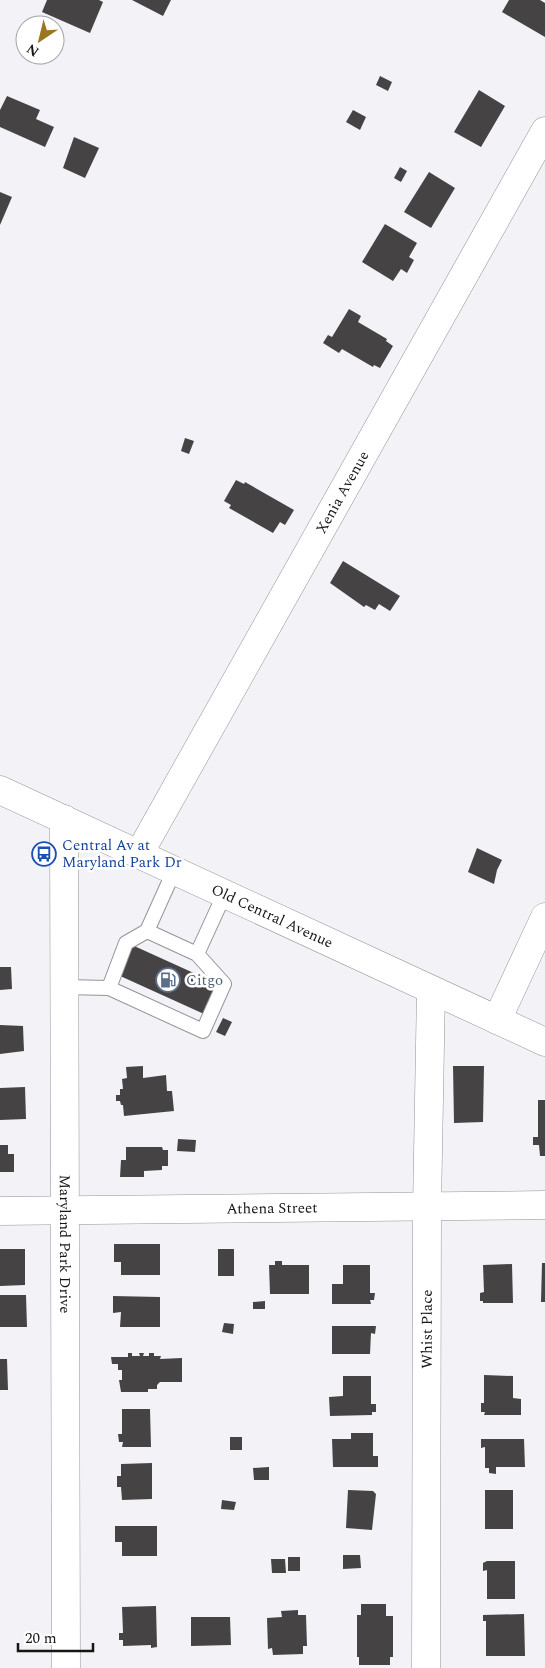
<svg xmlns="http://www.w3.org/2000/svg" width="545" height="1668" viewBox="0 0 545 1668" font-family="Spectral,serif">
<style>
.building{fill:#464344}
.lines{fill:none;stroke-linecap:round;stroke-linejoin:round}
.lane-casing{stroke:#949498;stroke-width:16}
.street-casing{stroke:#949498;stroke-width:29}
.secondary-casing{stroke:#949498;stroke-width:29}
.lane{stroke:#fff;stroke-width:14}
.street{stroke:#fff;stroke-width:28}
.secondary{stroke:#fff;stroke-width:28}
.labels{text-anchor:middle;stroke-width:5;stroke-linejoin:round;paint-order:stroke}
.street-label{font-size:15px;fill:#161617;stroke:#fff}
.transit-label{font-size:15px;fill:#164399;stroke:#fff;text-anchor:start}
.service-label{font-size:15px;fill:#4e5e75;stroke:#fff;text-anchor:start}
</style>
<rect width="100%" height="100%" fill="#f3f3f7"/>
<!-- building -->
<path class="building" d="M47 0H99L103 2 90 33 42 12Z
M132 0H171L163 16Z
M509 0H540L545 3V37L502 12Z
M380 76 392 82 388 91 376 85Z
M479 90 505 106 481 147 454 132Z
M7 96 40 110 36 119 54 127 45 147 0 127V110Z
M353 110 366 117 360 130 346 122Z
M74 137 99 148 85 178 63 168Z
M400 167 407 171 401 182 394 178Z
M429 172 455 188 431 228 404 212Z
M0 192 12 197 0 225Z
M385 224 417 243 409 257 414 260 407 273 401 269 393 281 362 262Z
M349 309 361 316 358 322 387 339 386 341 393 346 380 368 374 365 373 367 342 349 339 353 323 343 328 335 332 337Z
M185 438 194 441 189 454 181 451Z
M236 480 244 484 245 482 294 510 285 525 280 522 273 533 229 508 231 505 224 501Z
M343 561 400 596 390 611 379 604 375 610 366 605 364 607 330 583Z
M477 848 502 860 497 870 494 884 468 872Z
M132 945 218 984 204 1014 118 975Z
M0 967H11L12 989 0 990Z
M223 1018 232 1022 225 1036 216 1032Z
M0 1025 23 1026 24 1051 0 1054Z
M143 1066V1078L166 1075 167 1091H172L174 1111 124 1116 123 1105H121L120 1101H116V1095H120V1089H123L122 1079 127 1078 126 1067Z
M453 1066H484L483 1122 454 1123Z
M25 1087 26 1119 0 1120V1088Z
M538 1100H545V1156H540L539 1145H533V1137H538Z
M178 1139 196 1140 195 1152 177 1151Z
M0 1145H8V1154H14V1172H0Z
M126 1147H162L163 1150H168V1166H162V1170L144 1171V1177H120L121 1160H126Z
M114 1244H160V1275H121V1262H114Z
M0 1249H25V1285L0 1286Z
M218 1249H234V1276H218Z
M275 1261H282V1265H309V1294H270L269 1265H275Z
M542 1263H545V1302H541Z
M512 1264 513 1303H483V1301H480V1293L484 1292 483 1265Z
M343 1265H370V1293H375L374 1300H370L371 1304H332V1284H343Z
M0 1295H26L27 1327H0Z
M113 1296 160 1297V1327H120L121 1312 113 1313Z
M265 1301V1309H253V1302Z
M224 1323 234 1324 233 1334 222 1332Z
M332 1326H376L375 1334 371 1333 370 1354H332Z
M128 1353H132V1356H140L139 1353H144L143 1356H149V1353H154V1356H161L160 1359 182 1358V1382H160L157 1385V1389H148V1392H121L119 1380H122V1370H118V1364H112L111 1357H128Z
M0 1359H7L8 1390H0Z
M484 1375 513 1376V1398L521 1399V1415H484L485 1412H481V1403H484Z
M343 1376H371V1404H376V1412H372V1415L330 1416 329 1397 343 1396Z
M122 1409H150L151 1447H122L123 1442H119L118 1434H122Z
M351 1433H373V1456H378V1467H333L332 1439H351Z
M230 1437H242V1450H230Z
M481 1439H524L525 1467H496V1474L489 1473V1468H485V1447L481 1448Z
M152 1463V1499L122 1500 121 1487H117V1476H121V1464Z
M269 1467V1480H254L253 1468Z
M348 1490 373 1491 376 1494 372 1530 346 1528Z
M485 1490H513V1529H485Z
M222 1500 236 1502 234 1510 221 1509Z
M115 1526H157V1556H122V1542H115Z
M343 1555H360L361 1568 343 1569Z
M288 1557H300V1571H288Z
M271 1559H285L286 1573H272Z
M487 1561H515V1599H487V1570L483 1571V1563Z
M361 1604H386V1616H393V1657H390V1665H359V1657H357V1615H361Z
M156 1606 157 1647 151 1648V1645L123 1646V1640H119V1633H123L122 1607Z
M298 1610V1615H306L307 1646H303V1654L273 1655 272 1648 268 1649 267 1618 282 1617 281 1611Z
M524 1614 525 1656H486V1621H483V1615Z
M191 1617H230L231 1645 191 1646Z"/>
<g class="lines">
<!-- lane casing -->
<g class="lane-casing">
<path id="lane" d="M174 871 147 931 197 954
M64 987 109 988 203 1031 224 984 197 954 224 895
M109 988 126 943 147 931"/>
</g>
<!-- street casing -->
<g class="street-casing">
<g id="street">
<path id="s1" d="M64 819 66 1668"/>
<path id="s2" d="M139 854 545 131"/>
<path d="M497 1020 545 917"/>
<path id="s3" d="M0 1211 545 1205"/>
<path id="s4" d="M426 1668 427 1208 431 990"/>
</g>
</g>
<!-- secondary casing -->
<g class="secondary-casing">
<g id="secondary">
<path id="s5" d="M0 790 545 1042"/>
</g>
</g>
<!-- lane -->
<use href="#lane" class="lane"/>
<!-- street -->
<use href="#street" class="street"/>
<!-- secondary -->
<use href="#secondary" class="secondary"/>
</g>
<!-- icons -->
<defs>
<g id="bus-ring" transform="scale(1.25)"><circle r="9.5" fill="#fff" stroke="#1a4fb4" stroke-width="1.5"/><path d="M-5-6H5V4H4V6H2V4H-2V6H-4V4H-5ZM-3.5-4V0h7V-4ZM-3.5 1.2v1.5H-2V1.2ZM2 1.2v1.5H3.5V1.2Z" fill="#1a4fb4"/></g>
<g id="fuel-ring" transform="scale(1.25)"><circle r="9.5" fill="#fff" stroke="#5c6f8a" stroke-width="1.5"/><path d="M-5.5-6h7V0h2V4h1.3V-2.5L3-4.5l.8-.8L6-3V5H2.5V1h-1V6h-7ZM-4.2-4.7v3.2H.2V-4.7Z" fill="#5c6f8a"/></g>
</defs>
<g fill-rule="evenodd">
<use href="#bus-ring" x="44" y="854"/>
<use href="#fuel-ring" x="168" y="980"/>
</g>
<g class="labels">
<!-- street labels -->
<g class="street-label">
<text dy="5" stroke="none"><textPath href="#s2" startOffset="415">Xenia Avenue</textPath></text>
<text dy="5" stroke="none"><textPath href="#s5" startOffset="300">Old Central Avenue</textPath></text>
<text dy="5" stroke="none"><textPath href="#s3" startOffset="272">Athena Street</textPath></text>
<text dy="5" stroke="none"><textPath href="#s1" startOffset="425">Maryland Park Drive</textPath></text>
<text dy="5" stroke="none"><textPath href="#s4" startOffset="339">Whist Place</textPath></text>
</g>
<!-- transit labels -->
<g class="transit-label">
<text x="62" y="850">Central Av at<tspan x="62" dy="17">Maryland Park Dr</tspan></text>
</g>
<!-- service labels -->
<g class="service-label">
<text x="186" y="985">Citgo</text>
</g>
</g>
<!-- north arrow -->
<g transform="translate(40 40) rotate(215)"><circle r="24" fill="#ffffff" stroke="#a2a2a2"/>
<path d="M0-4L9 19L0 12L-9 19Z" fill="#9b7621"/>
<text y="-8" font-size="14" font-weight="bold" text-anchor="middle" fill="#161617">N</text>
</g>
<!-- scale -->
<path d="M18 1643v8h75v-8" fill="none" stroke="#161617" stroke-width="2.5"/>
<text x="25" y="1643" font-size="15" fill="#161617" stroke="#ffffff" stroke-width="4" paint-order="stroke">20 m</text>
</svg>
